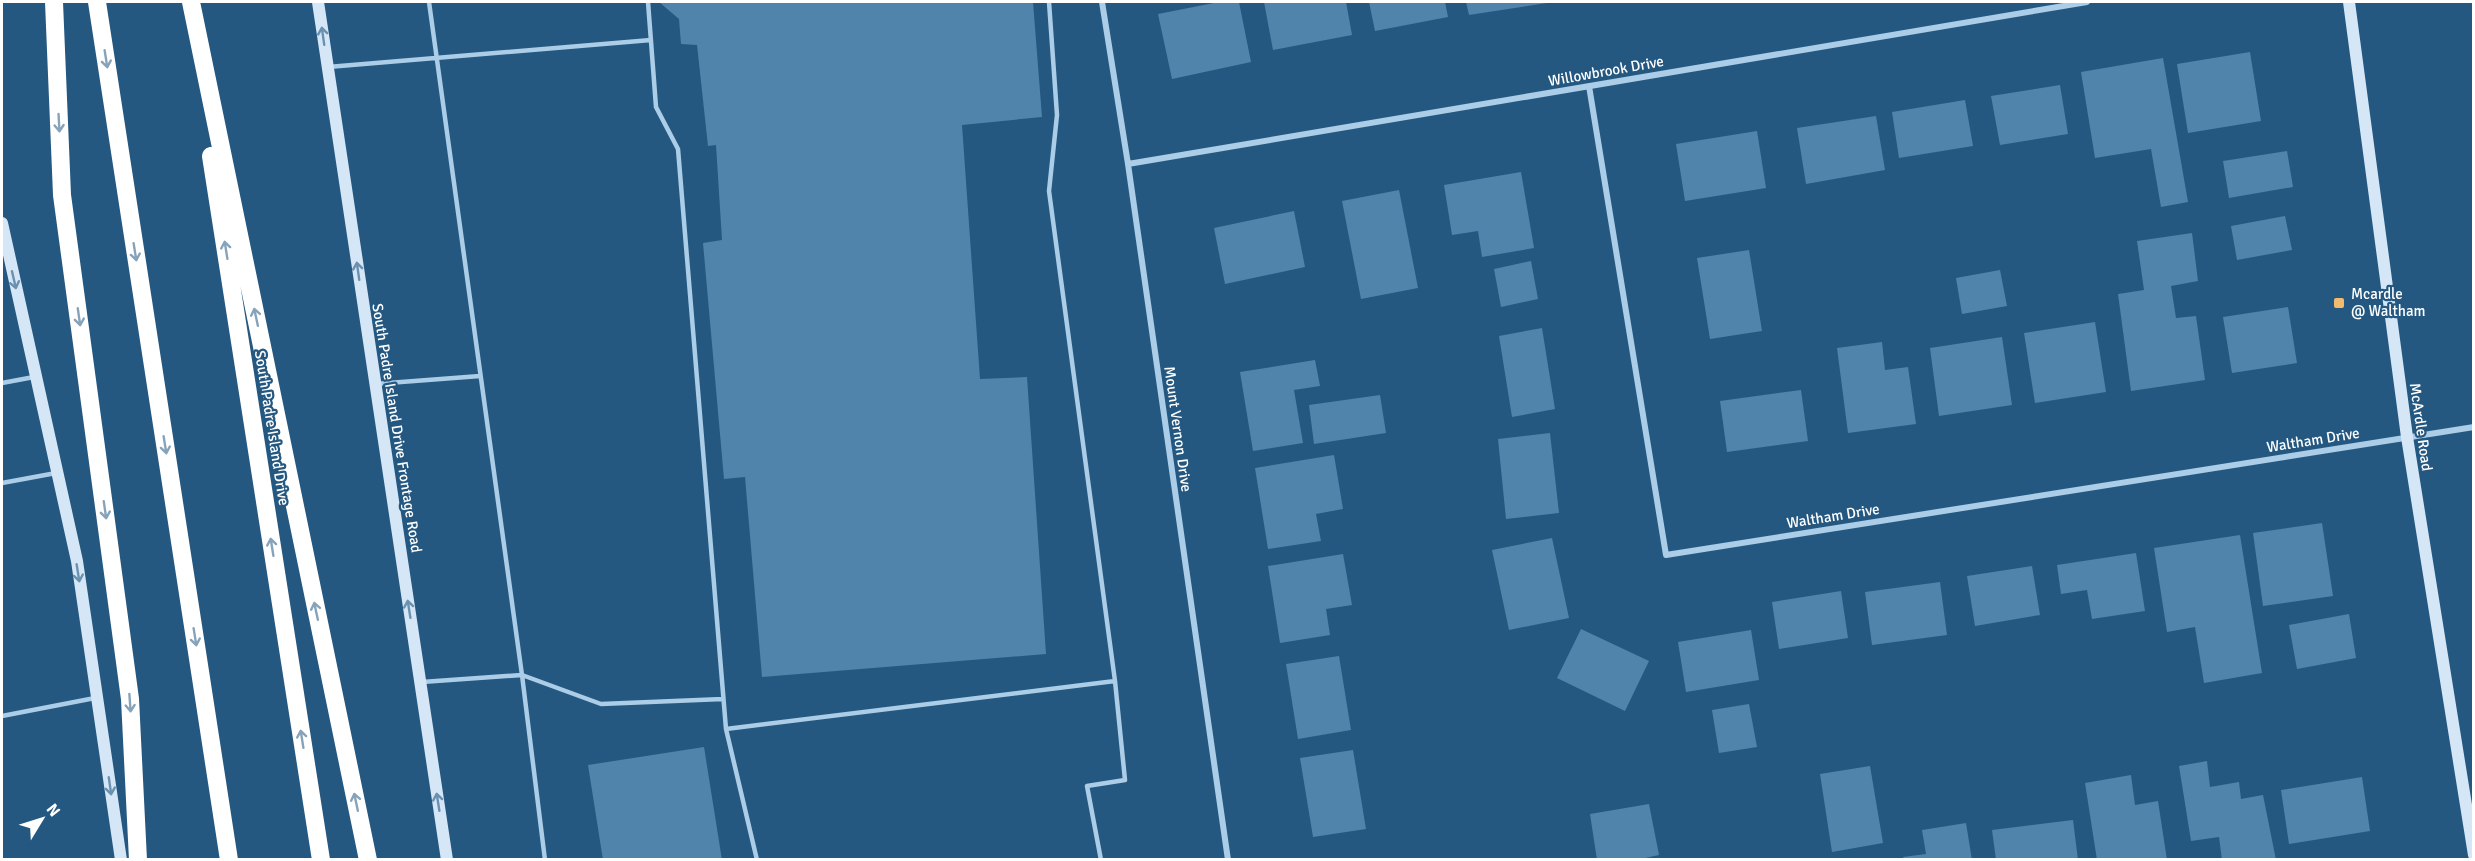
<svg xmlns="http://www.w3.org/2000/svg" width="2475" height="861" viewBox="0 0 2475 861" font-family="Signika,sans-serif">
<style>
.building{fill:#5084ab}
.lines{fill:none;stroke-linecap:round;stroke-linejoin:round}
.lane{stroke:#abcde7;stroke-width:4.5}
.street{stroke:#abcde7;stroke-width:6}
.secondary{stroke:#d5e7f6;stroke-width:12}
.highway{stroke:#fff;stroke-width:18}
.oneway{stroke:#6b91b0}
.oneway2{stroke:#87a3ba}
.poi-dot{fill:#f1bb6f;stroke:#245881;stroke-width:2}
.labels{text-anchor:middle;stroke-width:4.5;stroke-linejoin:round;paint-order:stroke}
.street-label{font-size:15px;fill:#fff;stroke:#245881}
.poi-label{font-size:15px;fill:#fff;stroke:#245881;text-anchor:start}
</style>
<rect width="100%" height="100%" fill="#245881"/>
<!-- building -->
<path class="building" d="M659 2H1033L1042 117 962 125 980 379 1027 377 1046 654 762 677 745 477 724 479 703 243 722 240 716 145 708 146 697 45 681 44 679 19Z
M1219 2H1239L1251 62 1172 79 1158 14Z
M1264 2H1346L1352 35 1273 50Z
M1369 2H1445L1448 17 1375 31Z
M1466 2H1547V3L1469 15Z
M2250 52 2261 121 2188 133 2177 64Z
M2163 58 2188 202 2161 207 2151 149 2095 158 2081 72Z
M2060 85 2068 134 2000 145 1991 96Z
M1965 100 1973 146 1899 158 1892 112Z
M1876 116 1885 170 1806 184 1797 128Z
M1757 131 1766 188 1685 201 1676 144Z
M2287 151 2293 187 2229 198 2223 161Z
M1521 172 1534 248 1482 257 1478 231 1452 235 1444 185Z
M1399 190 1418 288 1361 299 1342 201Z
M1294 211 1305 267 1225 284 1214 228Z
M2285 216 2292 250 2237 260 2231 226Z
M2192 233 2198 281 2171 286 2176 318 2196 316 2205 380 2131 391 2118 294 2144 290 2137 241Z
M1749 250 1762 331 1710 339 1697 258Z
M1531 261 1538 299 1501 307 1494 269Z
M2000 270 2007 306 1962 314 1956 278Z
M2288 307 2297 363 2232 373 2223 317Z
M2095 322 2106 392 2035 403 2024 333Z
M1542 328 1555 409 1512 417 1499 336Z
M2002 337 2012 405 1939 416 1930 348Z
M1882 342 1885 370 1908 367 1916 424 1848 433 1837 348Z
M1315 360 1320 386 1294 390 1303 443 1253 451 1240 372Z
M1801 390 1808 441 1727 452 1720 401Z
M1380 395 1386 433 1314 444 1309 405Z
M1550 433 1559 513 1506 519 1498 439Z
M1334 455 1343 509 1316 514 1321 541 1268 549 1255 468Z
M2322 523 2333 596 2263 606 2253 533Z
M2240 535 2262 673 2204 683 2195 627 2167 632 2154 548Z
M1552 538 1569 618 1509 630 1492 550Z
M2136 553 2145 611 2092 619 2087 590 2061 594 2057 565Z
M1343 554 1352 605 1326 609 1330 635 1280 643 1268 566Z
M2032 566 2040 615 1975 626 1967 576Z
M1940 582 1947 635 1872 645 1865 592Z
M1841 591 1848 638 1779 649 1772 602Z
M2349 614 2356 658 2297 669 2289 625Z
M1581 629 1649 661 1625 711 1557 678Z
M1751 630 1759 680 1686 692 1678 642Z
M1339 656 1351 730 1298 739 1286 664Z
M1749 704 1757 747 1719 753 1712 710Z
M704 747 722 860H603L588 765Z
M1353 750 1366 829 1313 837 1300 758Z
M2207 761 2210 787 2239 782 2241 799 2263 795 2276 860H2222L2219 837 2191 841 2179 766Z
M1870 766 1883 843 1832 852 1820 774Z
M2131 775 2135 805 2158 801 2167 860H2097L2085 783Z
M2362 777 2370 831 2289 844 2281 790Z
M1649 804 1659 855 1636 860H1597L1590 814Z
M2073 820 2078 860H1996L1992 830Z
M1966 823 1972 860H1904L1903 857 1926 854 1922 830Z"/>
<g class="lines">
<!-- lane -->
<path class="lane" d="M429 2 522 675 545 860
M648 2 656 107 678 149 726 729 757 860
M1049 2 1057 115 1049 191 1115 681
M328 67 651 40
M2 383 34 377
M375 384 480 376
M2 483 56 473
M422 682 522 675 601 704 723 699
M2 716 95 698
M726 729 1115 681 1125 780 1087 786 1101 860"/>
<!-- street -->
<path class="street" d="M1102 2 1128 164 1228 860
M1589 86 1666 555 2474 427
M1128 164 2087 2"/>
<!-- secondary -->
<path class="secondary" d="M318 2 447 860
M2349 2 2407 437 2474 855
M2 223 77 561 121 860"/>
<!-- highway -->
<path class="highway" d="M54 2 62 195 130 699 138 860
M97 2 229 860
M191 2 368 860
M211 156 321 860"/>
</g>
<!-- one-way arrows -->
<defs><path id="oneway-shaft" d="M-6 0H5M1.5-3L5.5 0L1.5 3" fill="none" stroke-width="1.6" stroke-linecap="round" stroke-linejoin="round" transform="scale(1.5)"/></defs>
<g class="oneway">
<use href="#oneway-shaft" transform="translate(323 36) rotate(-98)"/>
<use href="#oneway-shaft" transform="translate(358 271) rotate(-98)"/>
<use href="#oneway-shaft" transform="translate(14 280) rotate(77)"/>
<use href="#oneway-shaft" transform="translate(78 573) rotate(81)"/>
<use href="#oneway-shaft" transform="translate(409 609) rotate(-99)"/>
<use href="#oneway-shaft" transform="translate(110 786) rotate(82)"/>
<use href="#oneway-shaft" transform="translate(438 802) rotate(-99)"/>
</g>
<g class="oneway2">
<use href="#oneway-shaft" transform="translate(106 59) rotate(81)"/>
<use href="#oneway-shaft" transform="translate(59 123) rotate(87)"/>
<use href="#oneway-shaft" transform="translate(226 250) rotate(-99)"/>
<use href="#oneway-shaft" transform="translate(135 252) rotate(81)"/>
<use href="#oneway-shaft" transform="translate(79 317) rotate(82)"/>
<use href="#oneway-shaft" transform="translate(256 317) rotate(-102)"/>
<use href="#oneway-shaft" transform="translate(165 445) rotate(81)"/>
<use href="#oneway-shaft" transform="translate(105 510) rotate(82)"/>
<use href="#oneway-shaft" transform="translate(272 547) rotate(-99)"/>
<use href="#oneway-shaft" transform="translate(316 611) rotate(-102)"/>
<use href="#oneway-shaft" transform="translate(195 637) rotate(81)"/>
<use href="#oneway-shaft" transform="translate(130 703) rotate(86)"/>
<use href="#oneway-shaft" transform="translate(302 739) rotate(-99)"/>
<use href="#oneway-shaft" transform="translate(356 802) rotate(-102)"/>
</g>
<!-- markers -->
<rect class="poi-dot" x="2333" y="297" width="12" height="12" rx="3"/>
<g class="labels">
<!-- street labels -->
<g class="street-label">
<text transform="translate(1606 71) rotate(-10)" y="5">Willowbrook Drive</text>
<text transform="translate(2421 427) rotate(82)" y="5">McArdle Road</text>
<text transform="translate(272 428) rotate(81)" y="5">South Padre Island Drive</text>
<text transform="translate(397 428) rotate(81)" y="5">South Padre Island Drive Frontage Road</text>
<text transform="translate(1178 429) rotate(82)" y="5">Mount Vernon Drive</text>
<text transform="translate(2313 440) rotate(-9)" y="5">Waltham Drive</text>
<text transform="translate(1833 516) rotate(-9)" y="5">Waltham Drive</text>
</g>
<!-- poi labels -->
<g class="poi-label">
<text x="2351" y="299">Mcardle<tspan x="2351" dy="17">@ Waltham</tspan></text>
</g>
</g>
<!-- border -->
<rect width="2475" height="861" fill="none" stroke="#ffffff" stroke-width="6"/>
<!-- north arrow -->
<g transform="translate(42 819) rotate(52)" stroke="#245881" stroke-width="4.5" paint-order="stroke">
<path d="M0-4.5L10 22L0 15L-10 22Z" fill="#ffffff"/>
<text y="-9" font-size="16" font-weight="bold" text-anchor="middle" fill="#ffffff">N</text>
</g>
</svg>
